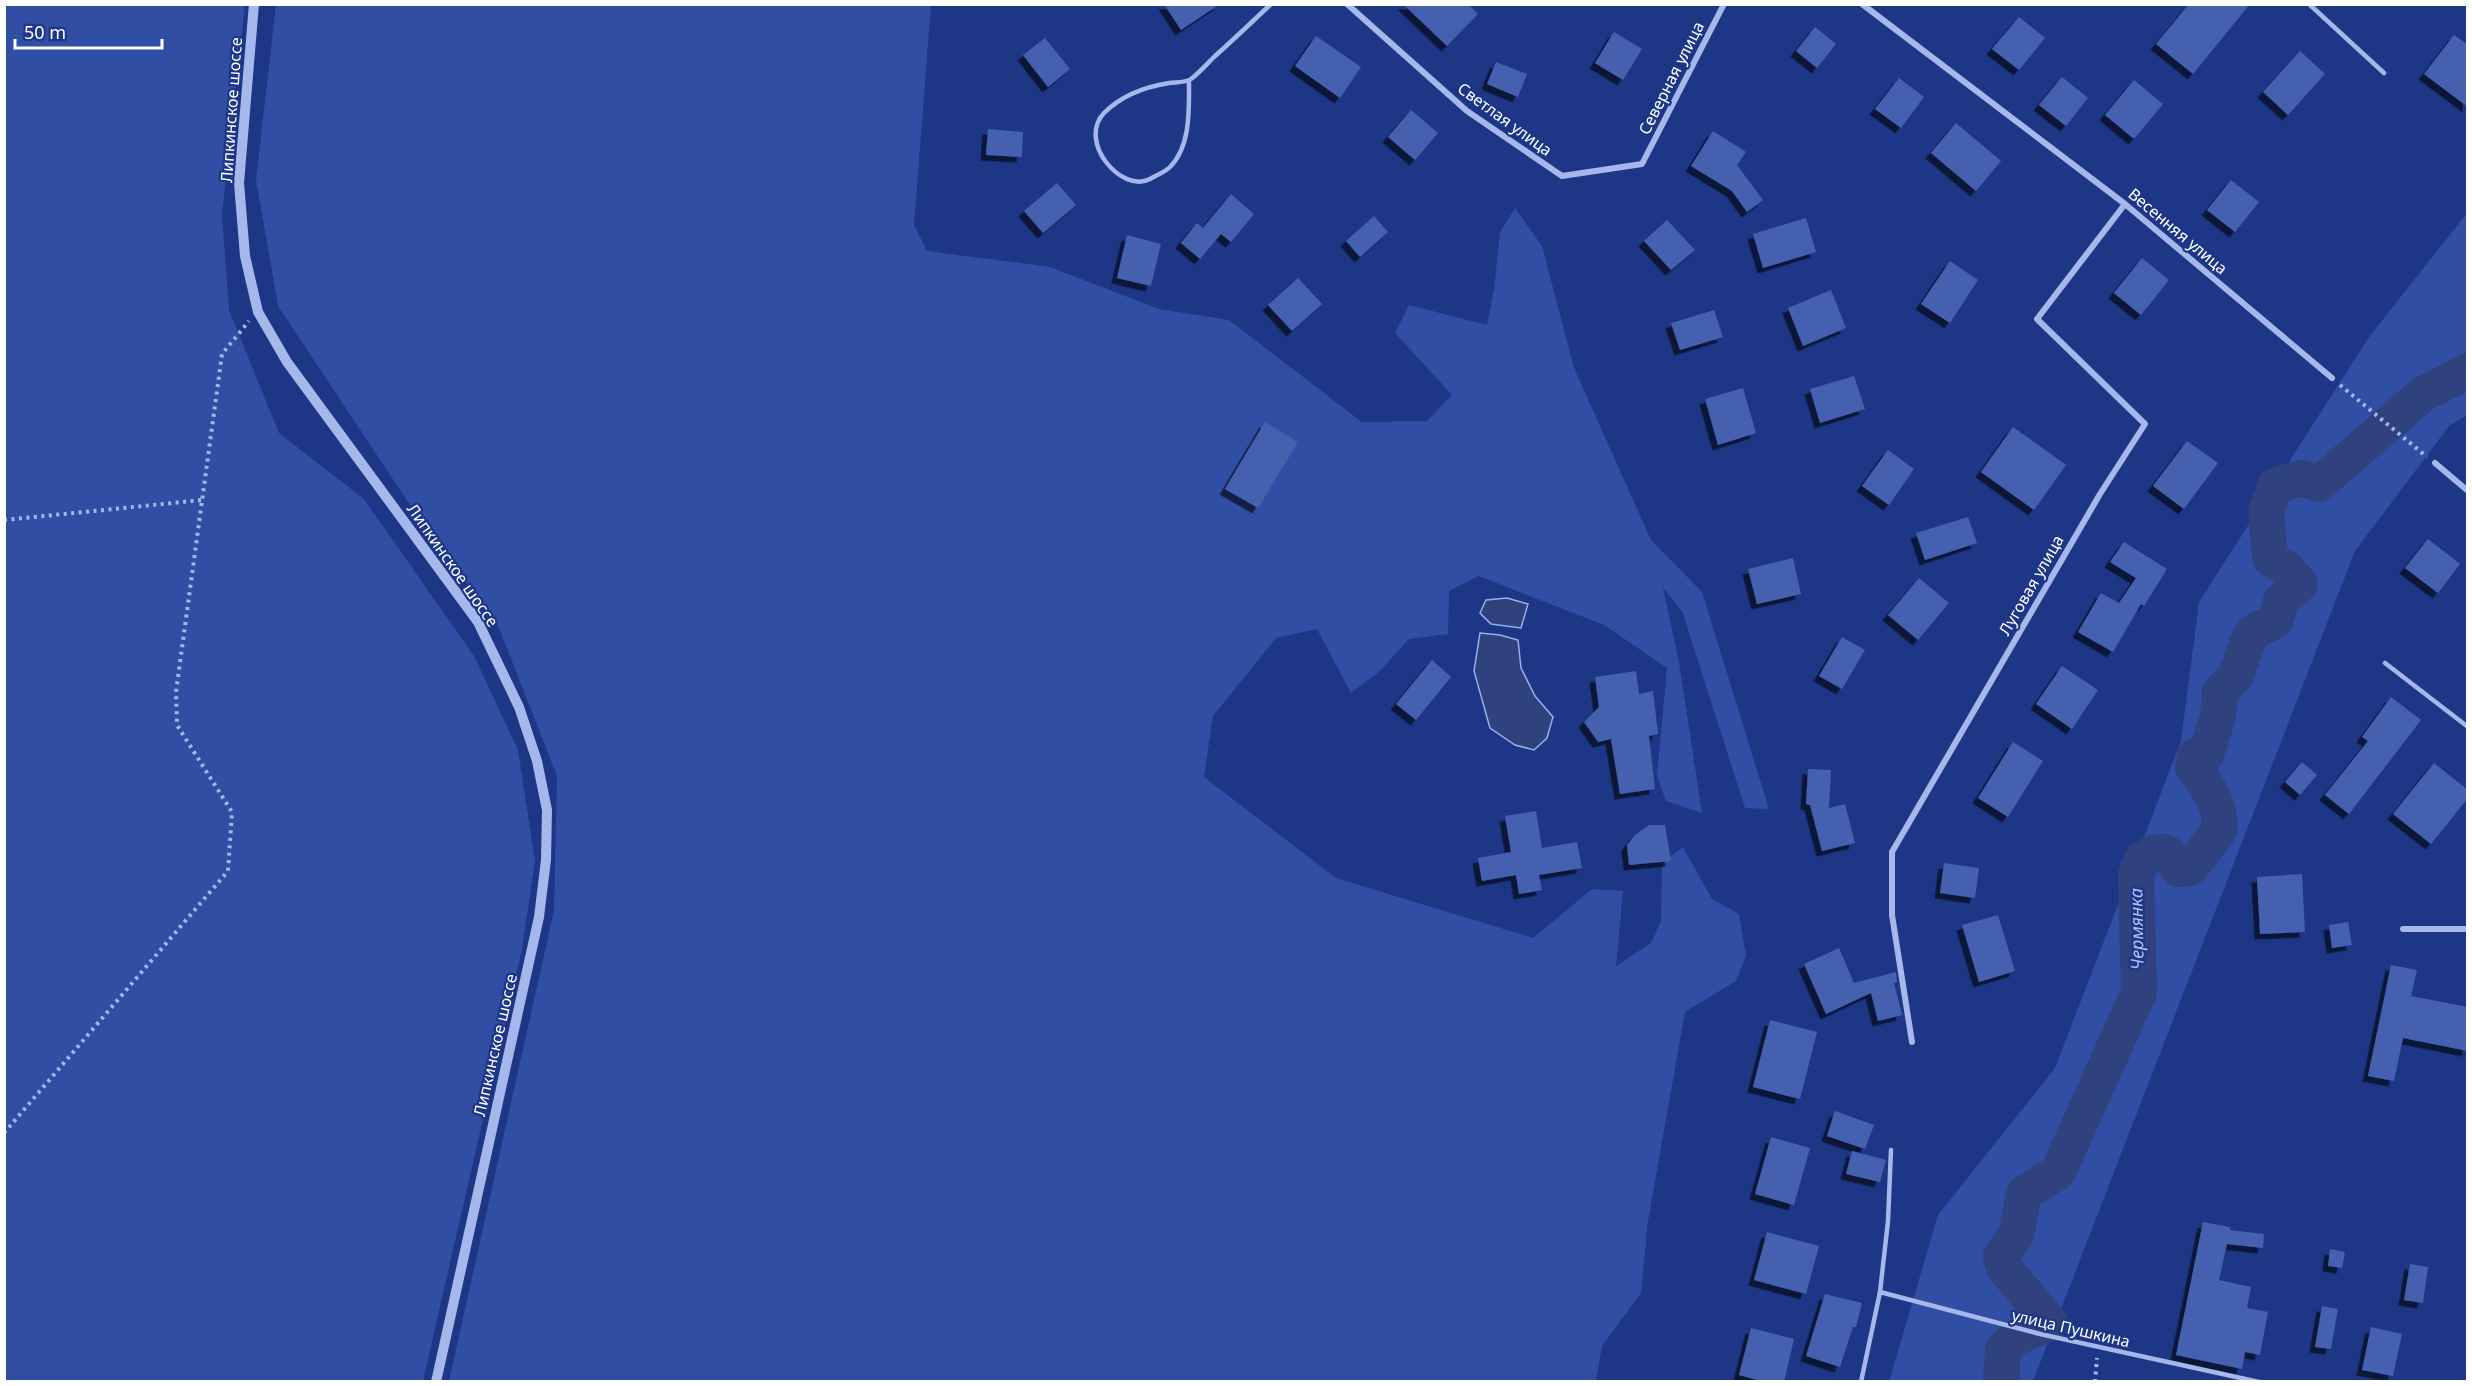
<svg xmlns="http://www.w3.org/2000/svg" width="2472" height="1386" viewBox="0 0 2472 1386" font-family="'Noto Sans',sans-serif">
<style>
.green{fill:#304ea4}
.water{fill:#2f427e;stroke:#99afed;stroke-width:1.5}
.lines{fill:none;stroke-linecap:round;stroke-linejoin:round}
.river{stroke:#2f427e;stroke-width:36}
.building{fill:#4560af;filter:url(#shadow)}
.path{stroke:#a6b7eb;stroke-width:4;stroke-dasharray:3 4.5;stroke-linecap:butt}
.service{stroke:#a6b7eb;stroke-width:4.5}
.minor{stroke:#a6b7eb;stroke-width:6}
.tertiary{stroke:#a6b7eb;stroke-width:10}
.labels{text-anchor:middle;stroke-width:4.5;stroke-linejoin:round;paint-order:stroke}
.street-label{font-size:16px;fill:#fff;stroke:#1d3686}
.water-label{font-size:18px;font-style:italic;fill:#b1c2f2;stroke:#1d3686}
</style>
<defs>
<filter id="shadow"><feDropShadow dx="-5.5" dy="5.5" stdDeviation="0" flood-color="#0009"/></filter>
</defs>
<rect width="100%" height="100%" fill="#1d3686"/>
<!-- green -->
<path class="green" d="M5 4 245 5 222 215 229 310 279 433 364 499 474 656 518 750 535 861 522 949 423 1381H5Z
M276 5H931L914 225 927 251 1050 267 1159 309 1229 320 1362 422 1427 421 1452 395 1395 333 1409 305 1487 325 1494 289 1500 232 1515 208 1542 246 1574 368 1651 540 1702 592 1769 809 1745 808 1682 611 1663 588 1679 662 1702 813 1666 801 1657 776 1667 668 1604 625 1479 576 1449 591 1448 634 1409 639 1380 671 1351 693 1317 629 1276 638 1213 716 1204 777 1336 878 1533 938 1592 889 1623 891 1616 966 1651 943 1661 921 1662 863 1683 847 1712 899 1739 914 1746 956 1736 981 1685 1012 1648 1221 1641 1293 1602 1346 1596 1381H449L554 910 557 776 499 628 412 508 278 306 256 180Z
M2467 213V415L2449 426 2355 551 2033 1381 1889 1382 1938 1215 2055 1068 2181 741 2199 602 2369 337Z"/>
<!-- water -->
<path class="water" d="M1507 598 1528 604 1521 628 1491 624 1480 613 1486 600Z
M1480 633 1500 635 1518 640 1521 668 1535 696 1553 717 1547 738 1534 750 1515 745 1490 728 1474 671Z"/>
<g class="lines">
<!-- river -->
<path class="river" d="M2001 1382 2003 1349 2015 1338 2050 1323 2004 1267 2001 1256 2016 1235 2024 1194 2058 1172 2139 992 2136 875 2141 860C2148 856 2162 846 2170 856 2174 860 2174 865 2179 869L2190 868 2219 831C2223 807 2206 784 2193 767L2195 756 2206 755 2218 716 2220 692 2236 675 2248 641 2253 632 2275 621 2281 601 2300 584 2288 570 2270 558 2266 511 2276 485 2303 478 2319 484 2423 394 2468 371"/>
</g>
<!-- building -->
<path class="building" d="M1164 4H1220L1181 30Z
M1403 4H1468L1478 14 1447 46Z
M2189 4H2250L2193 74 2156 44Z
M2019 17 2045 38 2019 70 1992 49Z
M1815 27 1836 44 1817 68 1796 51Z
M1614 32 1642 49 1623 80 1595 63Z
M2454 35 2468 45V107L2424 74Z
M1316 36 1361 67 1340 98 1295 66Z
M1045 38 1070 69 1048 87 1023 55Z
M2300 51 2325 74 2288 115 2263 92Z
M1496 62 1527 74 1518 97 1487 84Z
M2062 77 2088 98 2066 126 2039 105Z
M1899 78 1924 97 1901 128 1875 109Z
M2134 80 2163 104 2134 139 2105 115Z
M1411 110 1438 133 1415 160 1388 137Z
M1956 123 2001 161 1976 191 1931 153Z
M988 129 1023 132 1022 157 986 155Z
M1713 131 1746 152 1737 165 1763 200 1747 212 1732 191 1691 166Z
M2231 180 2259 202 2235 232 2207 210Z
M1057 183 1076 205 1043 233 1024 211Z
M1231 194 1254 214 1231 242 1221 234 1200 259 1181 243 1197 223 1203 228Z
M1374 216 1388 232 1360 257 1346 241Z
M1806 218 1816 252 1763 268 1753 234Z
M1667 220 1695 250 1671 270 1644 241Z
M1127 235 1161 244 1151 286 1117 278Z
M2142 258 2169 280 2141 315 2114 293Z
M1950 261 1978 280 1950 323 1921 304Z
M1298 278 1322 304 1292 331 1268 305Z
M1831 290 1846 328 1803 346 1788 308Z
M1714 310 1723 337 1680 350 1671 323Z
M1854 376 1865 409 1820 423 1810 389Z
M1743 388 1756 433 1718 445 1705 399Z
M1265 422 1298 442 1258 508 1225 489Z
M2013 427 2066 465 2034 510 1981 472Z
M2187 441 2218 463 2184 509 2153 486Z
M1888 450 1914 469 1889 505 1862 486Z
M1968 517 1977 543 1925 560 1916 533Z
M2428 539 2460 564 2438 593 2405 568Z
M2124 542 2167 569 2144 606 2141 604 2113 652 2078 632 2101 593 2119 603 2136 578 2110 562Z
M1793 558 1801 594 1757 604 1748 569Z
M1919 578 1949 603 1918 640 1888 615Z
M1842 637 1865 650 1842 689 1819 676Z
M1432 660 1451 677 1416 720 1396 704Z
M2062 666 2098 690 2072 729 2036 704Z
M1636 671 1639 694 1653 691 1658 734 1649 736 1655 789 1620 794 1611 739 1598 742 1584 722 1599 707 1595 677Z
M2391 697 2421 720 2349 814 2325 795 2368 741 2362 737Z
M2013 742 2043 761 2008 817 1978 798Z
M2302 762 2317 775 2300 795 2285 782Z
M2434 763 2468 790V798L2431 844 2393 814Z
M1808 769 1831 770 1829 808 1845 804 1855 843 1822 851 1810 805 1806 804Z
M1536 811 1542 848 1577 842 1582 868 1539 875 1542 890 1519 894 1516 875 1482 881 1478 858 1511 852 1505 816Z
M1649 825H1665L1671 861 1629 865 1627 845 1635 835Z
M1944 863 1979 868 1975 898 1940 893Z
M2302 874 2305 932 2260 934 2257 877Z
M1998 915 2015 971 1979 982 1962 925Z
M2348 922 2352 945 2332 948 2329 925Z
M1839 948 1854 983 1896 972 1897 982 1894 983 1902 1015 1878 1021 1871 993 1826 1014 1804 964Z
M2391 965 2417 970 2411 996 2468 1007V1051L2403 1038 2394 1081 2368 1076Z
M1770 1020 1817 1032 1800 1099 1753 1087Z
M1835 1111 1874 1125 1865 1149 1827 1136Z
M1771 1137 1810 1148 1794 1205 1755 1194Z
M1852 1151 1886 1160 1880 1182 1846 1174Z
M2203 1222 2230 1227V1230L2264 1234 2263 1248 2227 1244 2219 1280 2251 1287 2247 1308 2268 1312 2260 1355 2245 1352 2242 1369 2176 1355Z
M1767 1232 1819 1246 1806 1294 1754 1280Z
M2330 1249 2345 1252 2342 1268 2328 1266Z
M2410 1264 2428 1267 2423 1303 2404 1300Z
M1825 1294 1862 1303 1856 1327H1853L1840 1367 1806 1356Z
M2322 1306 2338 1309 2331 1349 2315 1347Z
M2371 1327 2402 1334 2393 1376 2362 1370Z
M1751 1328 1794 1339 1784 1382H1765L1739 1375Z"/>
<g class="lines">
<!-- path -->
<path class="path" d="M2340 385 2427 457
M4 520 202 500
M4 1133 228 871 232 812 177 725 176 692 222 354 249 321
M2095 1382 2097 1358"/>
<!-- service -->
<path class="service" d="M2309 4 2384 73
M1189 80C1189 109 1191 146 1170 167 1165 172 1157 175 1150 179 1122 194 1077 142 1104 113 1122 95 1144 87 1169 83 1176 82 1185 83 1191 79 1199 73 1207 64 1214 57 1233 40 1252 22 1271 4
M2385 663 2468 727
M1880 1292 2040 1334 2259 1382
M1861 1382 1880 1292 1888 1221 1891 1150"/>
<!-- minor -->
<path class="minor" d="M1347 4 1467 111 1562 176 1642 164 1724 4
M1862 4 2125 204 2332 378
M2435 463 2468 491
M2403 929H2468
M1912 1042 1892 915V852L2100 494 2145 424 2037 319 2125 204"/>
<!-- tertiary -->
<path class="tertiary" d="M254 4 239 183 245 256 258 312 287 362 478 622 519 707 537 761 547 810 546 860 539 917 436 1382"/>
</g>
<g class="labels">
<!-- street labels -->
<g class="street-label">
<text transform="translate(1671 78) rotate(-63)" y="6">Северная улица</text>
<text transform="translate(231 110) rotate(-86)" y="6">Липкинское шоссе</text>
<text transform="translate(1505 119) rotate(36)" y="6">Светлая улица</text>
<text transform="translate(2178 231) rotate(40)" y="6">Весенняя улица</text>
<text transform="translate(453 565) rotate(55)" y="6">Липкинское шоссе</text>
<text transform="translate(2031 585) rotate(-60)" y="6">Луговая улица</text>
<text transform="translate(495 1045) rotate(-77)" y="6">Липкинское шоссе</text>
<text transform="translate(2071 1328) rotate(13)" y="6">улица Пушкина</text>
</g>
<!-- water labels -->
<g class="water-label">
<text transform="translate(2137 929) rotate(-91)" y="6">Чермянка</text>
</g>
</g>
<!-- border -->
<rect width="2472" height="1386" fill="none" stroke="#ffffff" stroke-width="12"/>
<!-- scale -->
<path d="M15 39v9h147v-9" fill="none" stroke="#ffffff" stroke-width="3"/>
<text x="24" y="39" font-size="18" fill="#ffffff" stroke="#1d3686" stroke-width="4.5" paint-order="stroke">50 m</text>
</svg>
